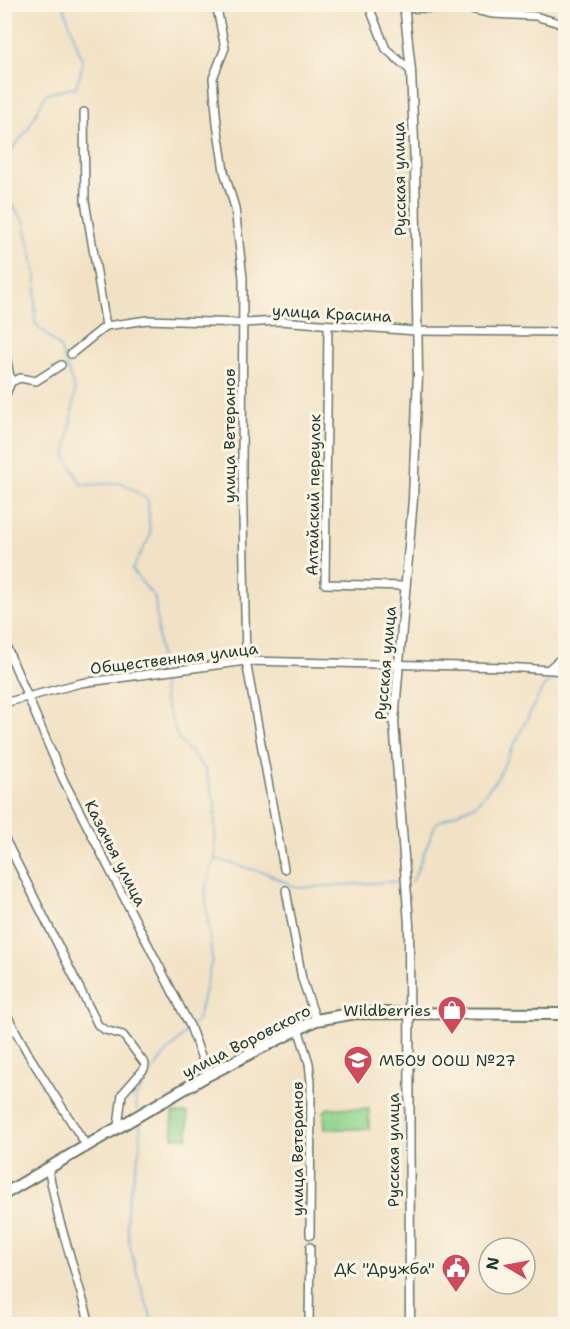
<svg xmlns="http://www.w3.org/2000/svg" width="570" height="1329" viewBox="0 0 570 1329" font-family="'Shantell Sans',sans-serif">
<style>
.green{fill:#93d68f;stroke:#598a62;stroke-width:1.5}
.lines{fill:none;stroke-linecap:round;stroke-linejoin:round}
.stream{stroke:#5ea5d4;stroke-width:1.5}
.minor-casing{stroke:#697767;stroke-width:10}
.tertiary-casing{stroke:#697767;stroke-width:11}
.primary-casing{stroke:#697767;stroke-width:14}
.minor{stroke:#fff;stroke-width:7}
.tertiary{stroke:#fff;stroke-width:8}
.primary{stroke:#fff;stroke-width:10}
.labels{text-anchor:middle;stroke-width:6;stroke-linejoin:round;paint-order:stroke}
.street-label{font-size:16px;fill:#1f3d34;stroke:#fcf5e5}
.poi-label{font-size:16px;fill:#1f3d34;stroke:#fcf5e5;text-anchor:end}
</style>
<rect width="100%" height="100%" fill="#fcf5e5"/>
<filter id="ink" filterUnits="userSpaceOnUse"><feTurbulence type="fractalNoise" baseFrequency=".0167" numOctaves="2"/><feDisplacementMap in="SourceGraphic" scale="12" xChannelSelector="R" yChannelSelector="G"/><feConvolveMatrix kernelMatrix="1 2 1 2 8 2 1 2 1" color-interpolation-filters="sRGB"/></filter>
<filter id="wash" filterUnits="userSpaceOnUse"><feTurbulence type="fractalNoise" baseFrequency=".008" numOctaves="4" result="noise"/><feDisplacementMap in="SourceGraphic" scale="24" xChannelSelector="R" yChannelSelector="G"/><feGaussianBlur stdDeviation="1.35" result="paint"/><feColorMatrix in="noise" values="0 0 0 0 0 0 0 0 0 0 0 0 0 0 0 0 0 1.4 0 .05"/><feComposite in="paint" operator="in"/></filter>
<g filter="url(#wash)">
<rect width="100%" height="100%" fill="#f2e2c5"/>
<!-- green -->
<path class="green" d="M328 1108 369 1109V1129H325L324 1112Z
M172 1113H188V1137L173 1138Z"/>
<g class="lines">
<!-- stream -->
<path class="stream" d="M4 160 28 129 46 94 76 87 83 63 63 4
M4 193 24 221 36 273 35 323 60 348 75 391 66 457 82 485 123 483 148 500 150 536 132 570 155 598 161 670
M162 675 164 700 179 740 205 769 215 803V859L205 889 212 960 198 1019 192 1025
M215 859 266 873 298 888 402 881
M410 881H413L436 823 476 804 497 779 543 687 562 673
M137 1110 135 1098 161 1059 189 1029
M139 1120C146 1153 127 1184 127 1216 127 1252 143 1290 153 1324"/>
</g>
</g>
<g filter="url(#ink)">
<g class="lines">
<!-- minor casing -->
<g class="minor-casing">
<path id="minor" d="M216 4 225 48 213 78 217 124 224 171 235 208 243 278 242 470 246 661 284 869
M368 4 386 49 411 71
M404 8 471 9 493 14 535 16 566 25
M84 112 85 201 106 326
M328 326 325 584 406 586
M4 345 11 382
M71 354 106 326 147 320 243 323 279 321 416 331 566 332
M4 399 11 382 20 378 36 381 61 365
M4 641 63 779 190 1026 208 1075
M550 668 566 654
M4 703 81 683 246 661 506 667 566 671
M4 837 98 1025 105 1030 123 1035 145 1064 144 1069 122 1094 118 1126
M286 890 302 979 316 1020
M4 1010 30 1057 86 1145
M298 1028 309 1063 311 1082 310 1235
M48 1168 58 1215 90 1324
M309 1324 310 1247"/>
</g>
<!-- tertiary casing -->
<g class="tertiary-casing">
<path id="tertiary" d="M404 4 411 71 415 166 418 374 413 499 394 722 409 924 410 1324"/>
</g>
<!-- primary casing -->
<g class="primary-casing">
<path id="primary" d="M4 1194 208 1075 316 1020 356 1013 566 1014"/>
</g>
<!-- minor -->
<use href="#minor" class="minor"/>
<!-- tertiary -->
<use href="#tertiary" class="tertiary"/>
<!-- primary -->
<use href="#primary" class="primary"/>
</g>
</g>
<!-- icons -->
<defs>
<g id="shop-pin" transform="scale(1.5)"><path d="M0 17L-7.5 6A9.5 9.5 0 1 1 7.5 6Z" fill="#d1495b" stroke="#fcf5e5"/><path d="M-5-2.5h2.3a2.7 3.5 0 0 1 5.4 0H5L5.5 6h-11ZM-1.5-2.5h3a1.5 2.3 0 0 0-3 0Z" fill="#fff"/></g>
<g id="school-pin" transform="scale(1.5)"><path d="M0 17L-7.5 6A9.5 9.5 0 1 1 7.5 6Z" fill="#d1495b" stroke="#fcf5e5"/><path d="M0-5L7-2L0 1L-7-2ZM-4 1L0 2.5L4 1V4Q0 6-4 4Z" fill="#fff"/></g>
<g id="civic-pin" transform="scale(1.5)"><path d="M0 17L-7.5 6A9.5 9.5 0 1 1 7.5 6Z" fill="#d1495b" stroke="#fcf5e5"/><path d="M-.6-6.5H3V-4.5H.6V-3L4-1V1h2V6H-6V1h2V-1L-.6-3ZM-1.2 2.5V6h2.4V2.5Z" fill="#fff"/></g>
</defs>
<g fill-rule="evenodd">
<use href="#shop-pin" x="452" y="1010"/>
<use href="#school-pin" x="358" y="1060"/>
<use href="#civic-pin" x="456" y="1268"/>
</g>
<g class="labels">
<!-- street labels -->
<g class="street-label">
<text transform="translate(399 179) rotate(-91)" y="6">Русская улица</text>
<text transform="translate(332 313) rotate(3)" y="6">улица Красина</text>
<text transform="translate(229 436) rotate(-90)" y="6">улица Ветеранов</text>
<text transform="translate(313 495) rotate(-89)" y="6">Алтайский переулок</text>
<text transform="translate(174 658) rotate(-7)" y="6">Общественная улица</text>
<text transform="translate(385 663) rotate(-85)" y="6">Русская улица</text>
<text transform="translate(116 853) rotate(63)" y="6">Казачья улица</text>
<text transform="translate(246 1041) rotate(-27)" y="6">улица Воровского</text>
<text transform="translate(297 1149) rotate(-90)" y="6">улица Ветеранов</text>
<text transform="translate(393 1150) rotate(-90)" y="6">Русская улица</text>
</g>
<!-- poi labels -->
<g class="poi-label">
<text x="431" y="1016">Wildberries</text>
<text x="379" y="1066" text-anchor="start">МБОУ ООШ №27</text>
<text x="435" y="1274">ДК "Дружба"</text>
</g>
</g>
<!-- margin -->
<rect width="570" height="1329" fill="none" stroke="#fcf5e5" stroke-width="24"/>
<!-- north arrow -->
<g transform="translate(507 1266) rotate(280)"><circle r="28" fill="#fcf5e5" stroke="#a4ab9e" stroke-width="1.5"/>
<path d="M0-4.5L10 22L0 15L-10 22Z" fill="#d1495b"/>
<text y="-9" font-size="16" font-weight="bold" text-anchor="middle" fill="#1f3d34">N</text>
</g>
</svg>
